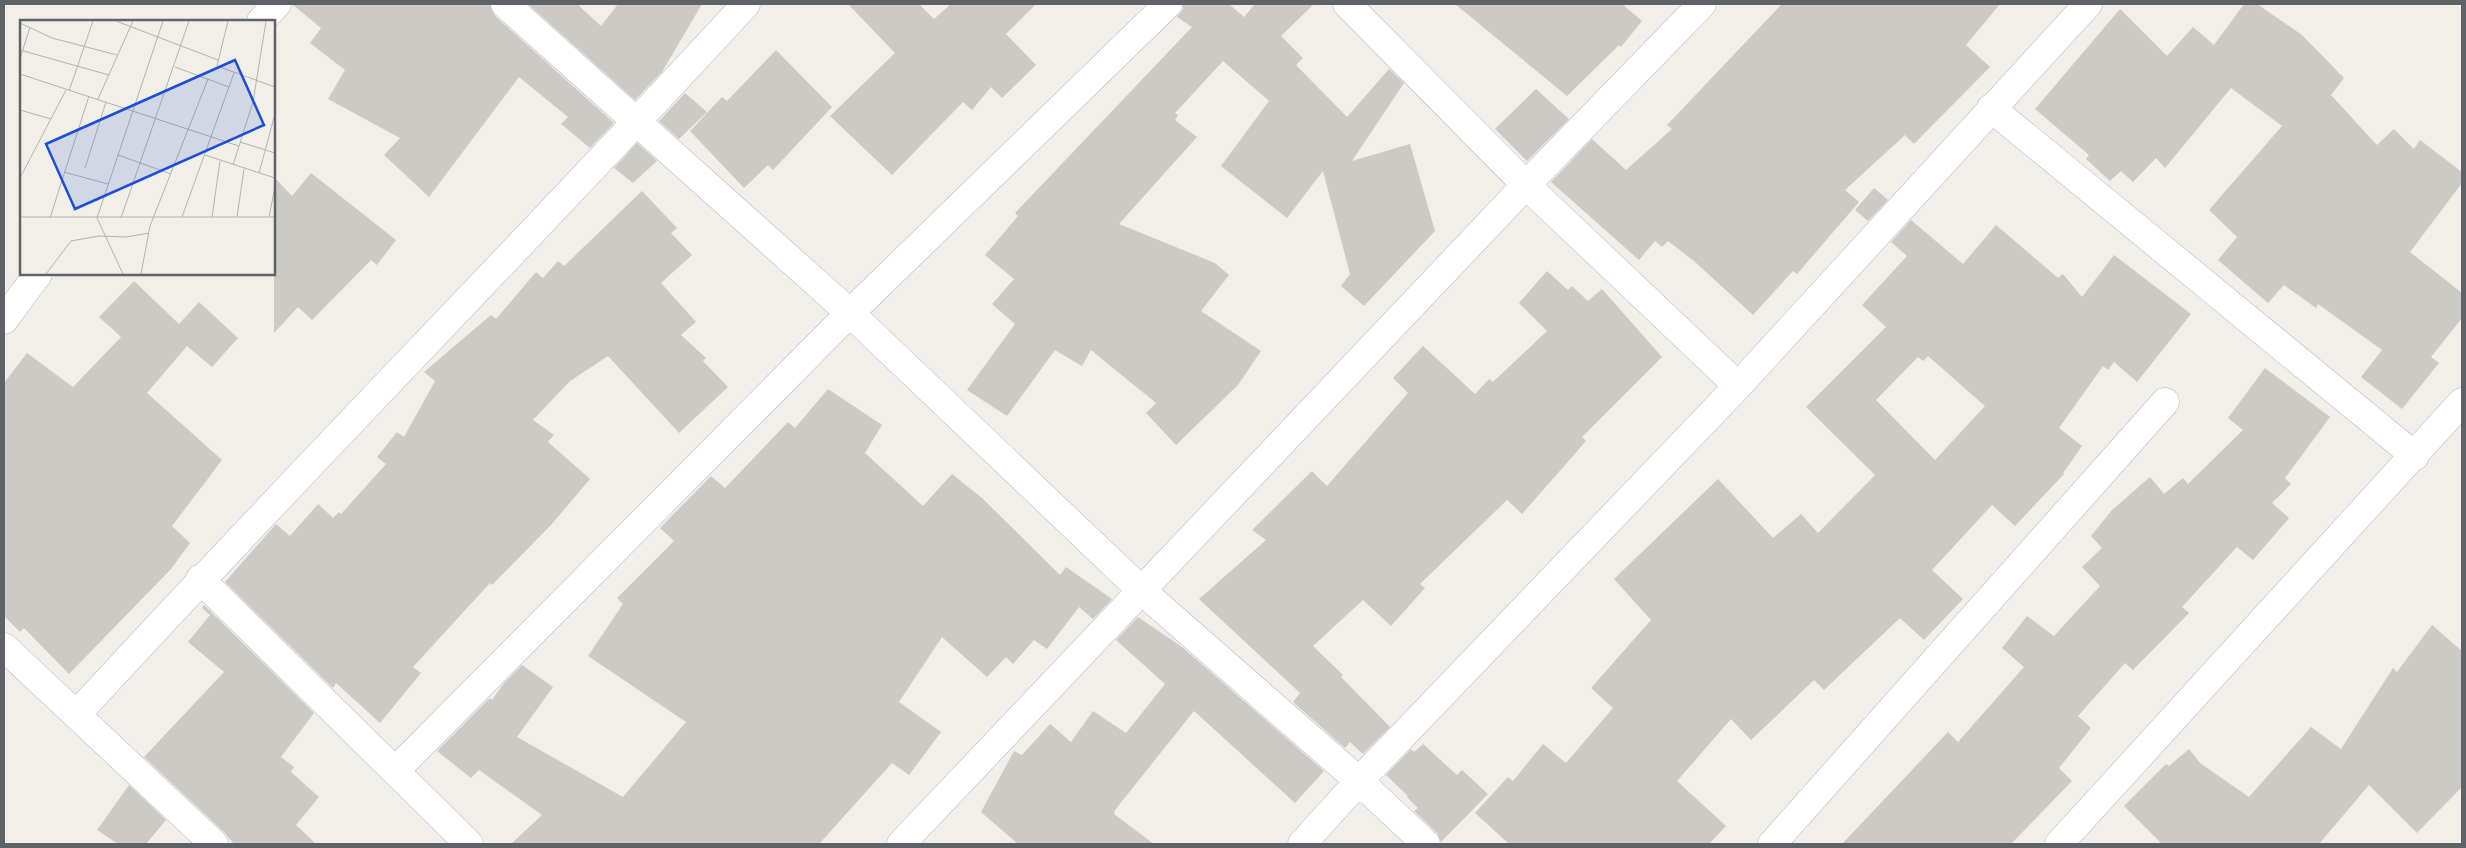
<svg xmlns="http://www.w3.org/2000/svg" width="2466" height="848" viewBox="0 0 2466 848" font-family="'Sofia Sans Condensed',sans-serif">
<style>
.building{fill:#cccac5;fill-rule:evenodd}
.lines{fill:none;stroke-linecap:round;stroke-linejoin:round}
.minor-casing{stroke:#b5b8bc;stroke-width:29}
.minor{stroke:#fff;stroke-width:28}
.inset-road{fill:none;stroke:#b3b3b1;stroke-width:1}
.view{fill:#1d4ed8;fill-opacity:0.15;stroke:#1d4ed8;stroke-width:2.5}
.inset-edge{fill:none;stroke:#5f6368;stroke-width:2.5}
</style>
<rect width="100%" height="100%" fill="#f1efe8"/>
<!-- building -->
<path class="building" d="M292 4H490L495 16 614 123 590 148 561 124 568 117 519 77 429 197 384 155 400 138 328 99 345 70 310 43 321 28Z
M528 4H577L601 26 618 4H702L662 72 635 100Z
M848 4H919L934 19 951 4H1036L1006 34 1036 65 1002 98 991 87 972 110 963 102 892 175 830 116 895 53Z
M1183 4H1229L1244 17 1255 4H1314L1281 36 1303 58 1296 65 1347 117 1389 69 1404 83 1352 161 1410 144 1435 231 1364 306 1341 286 1350 274 1323 171 1287 218 1221 166 1269 101 1223 61 1175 113 1178 115 1175 120 1197 137 1119 224 1215 263 1229 275 1201 311 1261 351 1238 385 1176 445 1146 413 1156 403 1091 350 1082 366 1055 350 1007 416 967 390 1015 324 992 304 1014 279 985 255 1018 216 1015 213 1192 27 1177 17 1183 9Z
M1455 4H1622L1642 21 1621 47 1619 45 1567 96Z
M1782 4H2000L1966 45 1990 67 1914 144 1905 135 1845 190 1859 202 1797 274 1793 271 1753 315 1694 261 1668 241 1662 247 1655 241 1639 260 1551 182 1592 139 1626 170 1672 129 1667 125Z
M2244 4H2257L2302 35 2344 78 2331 95 2377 145 2394 129 2414 149 2420 140 2462 172V183L2410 252 2462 293V318L2431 357 2439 363 2402 409 2361 377 2382 350 2318 304 2316 308 2284 285 2268 303 2218 260 2237 237 2209 210 2282 126 2231 88 2165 168 2156 158 2133 182 2121 171 2110 181 2086 159 2089 155 2035 109 2120 9 2167 56 2193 27 2214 45Z
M776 50 832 107 773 170 768 165 744 188 690 131 722 97 727 101Z
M1536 89 1569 119 1527 161 1495 129Z
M685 93 707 112 679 139 659 121Z
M637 143 657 161 633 183 614 168Z
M311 173 396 240 377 265 371 260 312 320 298 307 274 333V177L292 196Z
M1874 188 1888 200 1868 221 1855 210Z
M642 191 677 228 671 233 692 255 661 283 696 322 681 335 706 358 703 361 728 387 679 433 608 356 570 381 533 420 554 435 548 442 590 479 551 525 492 585 490 583 413 667 421 673 380 723 336 683 333 688 225 582 276 524 290 536 318 504 333 518 339 512 341 514 386 464 377 457 397 432 404 437 435 381 424 372 491 315 496 319 536 272 543 278 558 261 564 266Z
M1911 220 1963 264 1996 225 2058 278 2063 274 2082 297 2114 255 2191 314 2137 382 2114 362 2108 370 2103 366 2059 428 2082 446 2063 473 2064 474 2015 526 1992 505 1932 570 1963 599 1924 640 1900 618 1824 690 1814 680 1751 740 1731 719 1677 781 1726 826 1709 844H1509L1475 813 1508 777 1513 781 1543 744 1566 763 1613 708 1591 688 1651 620 1614 579 1718 479 1773 538 1801 514 1818 533 1875 475 1806 407 1886 327 1862 305 1907 256 1891 242ZM1928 356 1985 406 1935 460 1876 400 1918 357 1923 361Z
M1547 271 1568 290 1572 286 1588 301 1602 289 1662 357 1582 437 1586 441 1522 514 1507 500 1420 584 1425 588 1391 626 1363 600 1313 646 1343 675 1341 677 1390 727 1363 754 1350 742 1345 748 1293 702 1300 693 1199 599 1266 540 1252 530 1312 471 1327 486 1408 393 1393 378 1423 346 1475 394 1489 379 1493 382 1547 331 1519 303Z
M134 281 179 324 199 302 238 338 212 367 187 346 147 393 222 460 172 526 190 543 171 569 69 674 24 628 20 632 4 616V383L27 353 73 387 121 337 99 317Z
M2265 368 2330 417 2285 478 2291 484 2272 503 2289 518 2253 560 2237 547 2182 607 2189 613 2133 670 2125 663 2078 716 2091 728 2059 768 2072 781 2011 844H1842L1948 732 1958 742 2024 667 2002 648 2027 616 2054 636 2100 586 2082 567 2102 548 2091 536 2112 510 2150 477 2164 494 2183 478 2188 484 2243 430 2228 418Z
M828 389 882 425 865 453 923 506 952 474 982 498 1060 575 1066 567 1112 599 1093 619 1079 607 1047 649 1034 640 1013 664 1006 657 987 677 942 637 899 702 941 732 909 775 892 763 819 844H511L542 815 479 770 471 778 437 751 490 698 492 700 504 683 522 665 553 687 517 737 623 797 686 722 588 656 623 604 617 598 674 541 660 528 711 476 725 488 788 422 795 428Z
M204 605 314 713 281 757 294 767 291 772 319 797 296 825 316 844H234L225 833 144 757 224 672 188 642 210 615 202 608Z
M1138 617 1182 647 1324 771 1295 803 1194 711 1115 810 1114 814 1154 844H1018L981 812 1014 751 1022 755 1050 724 1071 742 1093 711 1126 733 1165 684 1116 640Z
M2432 625 2462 651V787L2417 833 2369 785 2319 844H2162L2124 806 2166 764 2169 766 2189 749 2200 763 2249 797 2311 727 2341 749 2393 668 2397 672Z
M1423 744 1457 775 1462 770 1488 794 1441 842 1437 833 1414 811 1418 808 1407 797 1408 796 1386 775 1411 749 1414 752Z
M129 785 166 820 146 844H118L97 830Z"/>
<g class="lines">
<!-- minor casing -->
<g class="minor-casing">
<path id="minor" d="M505 4 850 313 1141 590 1359 781 1426 844
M1347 4 1526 185 1738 386
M261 21 277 4
M1991 108 2415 456
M4 320 38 274
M200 579 469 844
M4 647 214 844
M77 714C297 474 526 243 746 4
M396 770 850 313 1168 4
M901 844 1526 185 1702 4
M1302 844 1359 781 1738 386 2088 4
M1772 844 2165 402
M2059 844 2462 402"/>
</g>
<!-- minor -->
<use href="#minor" class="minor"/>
</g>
<!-- overview -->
<g transform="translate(20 20)">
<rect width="255" height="255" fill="#f1efe8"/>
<path class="inset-road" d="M96 1 198 40M208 1 197 46 255 67M0 3 32 18 97 35M0 30 89 55M0 39 10 7M155 47 209 67M0 54 219 126M49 71 73 1M78 79 113 1M0 90 31 99M220 122 255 133M98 135 151 154M185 135 255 158M213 145 233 82 246 1M65 148 86 82M44 152 88 164M239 153 255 94M0 158 46 70M0 197H255M162 197 214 53M192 197 200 141M217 197 224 149M249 197 255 167M30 198 69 76M101 198 169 1M26 254 51 221 79 216 106 217 129 213M103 254 77 198 143 1M121 254 130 206 188 59"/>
<path class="view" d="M215 40 244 105 55 189 26 124Z"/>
<rect width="255" height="255" class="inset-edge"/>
</g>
<!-- border -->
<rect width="2466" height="848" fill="none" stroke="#5f6368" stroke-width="10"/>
</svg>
